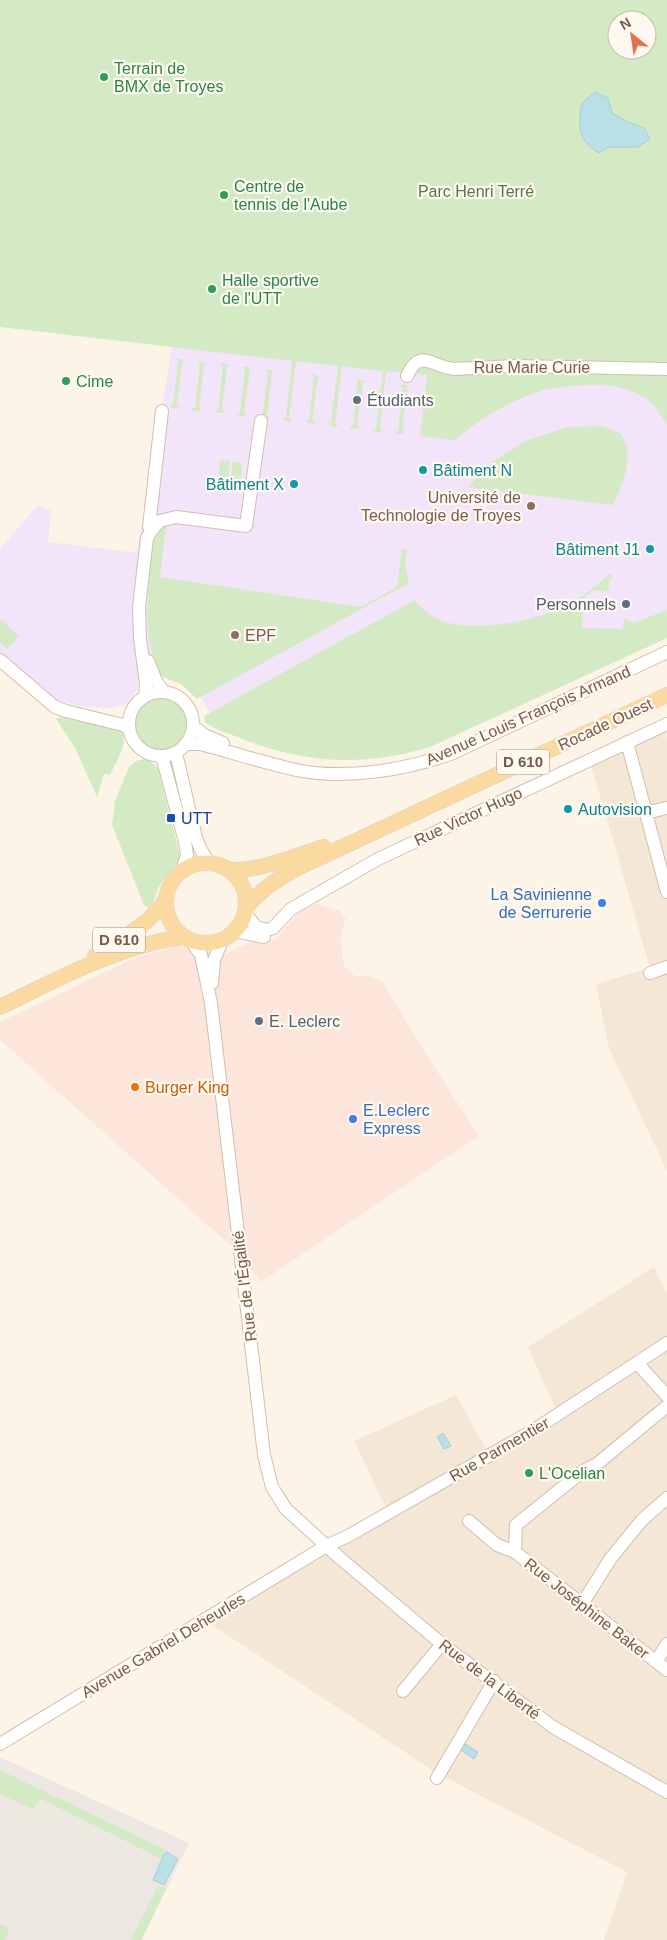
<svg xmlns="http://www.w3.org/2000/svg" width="667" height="1940" viewBox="0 0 667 1940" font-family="Arial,sans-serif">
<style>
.residential{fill:#f4e7d6}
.commercial{fill:#fce6db}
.industrial{fill:#ede7e1}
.education{fill:#f2e4f9}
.green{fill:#d4eac5;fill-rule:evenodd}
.water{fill:#bbdfe6;stroke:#a2cfd8}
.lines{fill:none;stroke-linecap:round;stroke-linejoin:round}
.minor-casing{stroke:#d0bfaf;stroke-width:14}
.major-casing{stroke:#dbd4d0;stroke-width:16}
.minor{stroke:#fff;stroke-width:12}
.major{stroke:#fadaa0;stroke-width:15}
.leisure-dot{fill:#2e9e5b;stroke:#fff8ee;stroke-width:2}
.service-dot{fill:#5c6f8a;stroke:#fff8ee;stroke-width:2}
.culture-dot{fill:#0f9aa8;stroke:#fff8ee;stroke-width:2}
.education-dot{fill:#8d6e63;stroke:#fff8ee;stroke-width:2}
.transit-dot{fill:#1a4fb4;stroke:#fff8ee;stroke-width:2}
.shop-dot{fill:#3f7fe0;stroke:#fff8ee;stroke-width:2}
.food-dot{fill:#e8710a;stroke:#fff8ee;stroke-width:2}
.labels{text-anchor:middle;stroke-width:4.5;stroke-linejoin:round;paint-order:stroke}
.shield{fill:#fff8ee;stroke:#9f8a7c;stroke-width:1}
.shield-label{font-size:15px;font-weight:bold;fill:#765b4b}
.leisure-label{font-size:16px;fill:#27864d;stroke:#fff8ee;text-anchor:start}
.park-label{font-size:16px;fill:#537c43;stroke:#fff8ee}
.street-label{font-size:16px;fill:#765b4b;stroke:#fff8ee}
.service-label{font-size:16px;fill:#4e5e75;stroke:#fff8ee;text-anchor:start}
.culture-label{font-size:16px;fill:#0d838f;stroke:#fff8ee;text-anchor:start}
.education-label{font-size:16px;fill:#785e54;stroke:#fff8ee;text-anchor:end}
.transit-label{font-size:16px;fill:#164399;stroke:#fff8ee;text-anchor:start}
.shop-label{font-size:16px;fill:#366cbe;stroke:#fff8ee;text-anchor:end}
.food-label{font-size:16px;fill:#c56008;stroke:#fff8ee;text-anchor:start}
</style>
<rect width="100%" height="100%" fill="#fcf5e7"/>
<!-- residential -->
<path class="residential" d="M665 731 667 738V1171L609 1048 596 984 650 968 591 765Z
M654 1267 667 1294V1940H604L627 1872 435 1772 200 1617 386 1508 354 1441 456 1395 487 1451 555 1408 528 1347Z"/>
<!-- commercial -->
<path class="commercial" d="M316 904 340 911 346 919 341 933 342 955 345 967 356 977 366 975 382 981 417 1040 479 1136 261 1282 233 1248 0 1040V1022L137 957 179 946 224 955 253 940H275L299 912Z"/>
<!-- industrial -->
<path class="industrial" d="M0 1757 189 1843 142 1940H0Z"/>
<!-- education -->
<path class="education" d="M173 341 667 360V632L215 721 196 688 162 669 138 679 136 692 126 704 113 708 78 706 53 699 0 652V549L38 505 51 510 48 542 137 553Z"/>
<!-- green -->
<path class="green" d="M0 0H667V425C661 415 655 405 645 398 628 387 607 384 586 385 573 386 557 386 544 390 511 400 481 418 455 440L420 436 427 375 386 371 380 429 383 430 380 432H375L372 429H376L383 371 342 366 335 424H339L335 427 330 426 327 423H331L338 366 296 361 289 419H293L290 422 285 421 282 418H286L292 361 0 327ZM617 20H647V50H617Z
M178 358 186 361H182L177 405 181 406 177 408H172L169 405H173L178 360H175Z
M199 361 208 364H204L199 408 202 409 199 411H194L191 408H195L200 363H197Z
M223 363 231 366H227L222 410 226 411 222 413H217L214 410H218L223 366 220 365Z
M245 366 253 369H250L244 413 248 414 244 416H239L236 413H240L245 368H242Z
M268 369 276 372H272L267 416 271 417 267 419H262L268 371H265Z
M313 374 321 377H318L312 421H316L313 424 308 423 305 420H309L314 376 310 375Z
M358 379 366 382H363L357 426 361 427 357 429H352L349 426H353L358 381H355Z
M403 384 411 387H407L402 431 406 432 402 434H397L394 431H398L403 387 400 386Z
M603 426 621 434C623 439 627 445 627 449 630 468 620 489 613 505L468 487 492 462 525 441 568 427Z
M220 460 230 461 228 477 219 476Z
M233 462 242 463 241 479 231 478Z
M166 526 160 577 360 607 397 587 402 549H407L405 564 409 583 197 699 181 684 160 676C140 632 149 587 153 541 156 534 159 529 166 526Z
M611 573 613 577 610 579 608 591 594 590 585 597 581 628 622 629 625 618 634 623 667 610V638L430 747C363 767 304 764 240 738 228 733 215 730 205 722L204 716 415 600C422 609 431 617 442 621 481 634 543 620 578 599 590 592 600 581 611 573Z
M0 619 19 636 7 649 0 642Z
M133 724a27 27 0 1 1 54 0a27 27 0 1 1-54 0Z
M61 717 121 730C130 743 115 763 110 775L104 774 97 797 75 748 56 719Z
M144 759 149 760 158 768 180 856C178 867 167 874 161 883 156 891 155 901 149 909L144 905 112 825 115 801 129 767 136 761Z
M0 1770 166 1850 160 1858 156 1856 41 1799 33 1809 0 1794Z
M158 1886 166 1888 141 1940H131Z
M0 1924 9 1928 5 1940H0Z"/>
<!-- water -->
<path class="water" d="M595 92 608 98 612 113 628 122 644 128 650 139 638 147H609L599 153C577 140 578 126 582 103Z
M443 1433 451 1446 444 1449 437 1437Z
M465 1744 478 1752 474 1759 461 1750Z
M167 1852 178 1859 164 1885 153 1880 164 1854Z"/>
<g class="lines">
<!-- minor casing -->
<g class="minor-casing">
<path id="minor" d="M407 376C420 347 432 367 454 369L515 366 667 369
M151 531 149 527 162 411
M0 660 55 707 66 711 123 725 129 729
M148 661 156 681 164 692
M129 724a32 32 0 1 1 64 0a32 32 0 1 1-64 0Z
M145 696 146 684 140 638 139 607 147 538 151 531 160 521 176 517 246 526 261 421
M193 726 204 735 223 743
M627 742 667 892
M186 744H200C232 752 264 763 296 770 346 780 406 770 453 753L667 652
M176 753 196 838 201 850 209 863
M159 756 163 760 185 842 187 855 182 870
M646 813 666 808
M245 913 256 927 267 930 273 928 291 909 378 859 667 724
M235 931 264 937
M191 941 201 955 211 1003 264 1455 272 1487 286 1509 341 1559 442 1644 553 1727 667 1792
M650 973 667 967
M212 983 214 960 222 941
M637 1363 667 1396
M667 1406 597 1464 583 1471 516 1525 515 1552 667 1670
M469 1521 497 1545 515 1552
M582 1604 611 1558 642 1520 667 1498
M656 1662 667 1644
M403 1691 442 1644
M0 1744 326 1546 348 1536 534 1430 667 1343
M437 1778 494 1681"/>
</g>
<!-- major casing -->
<g class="major-casing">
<path id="major" d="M166 903a40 40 0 1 1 80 0a40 40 0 1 1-80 0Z
M229 870C261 871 294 856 324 847
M246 908C262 888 280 877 302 866L667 695
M95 956C120 938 148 927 165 900
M0 1007C58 979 118 946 183 937"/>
</g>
<!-- minor -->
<use href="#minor" class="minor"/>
<!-- major -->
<use href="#major" class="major"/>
</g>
<!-- markers -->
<g class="leisure-dot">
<circle cx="104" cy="77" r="5"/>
<circle cx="224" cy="195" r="5"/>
<circle cx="212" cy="289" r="5"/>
<circle cx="66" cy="381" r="5"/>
<circle cx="529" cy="1473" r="5"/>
</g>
<g class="service-dot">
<circle cx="357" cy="400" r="5"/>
<circle cx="626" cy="604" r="5"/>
<circle cx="259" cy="1021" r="5"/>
</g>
<g class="culture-dot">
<circle cx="423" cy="470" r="5"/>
<circle cx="294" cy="484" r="5"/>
<circle cx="650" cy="549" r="5"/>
<circle cx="568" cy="809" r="5"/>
</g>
<g class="education-dot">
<circle cx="531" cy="506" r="5"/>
<circle cx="235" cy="635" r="5"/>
</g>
<rect class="transit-dot" x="166" y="813" width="10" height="10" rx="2.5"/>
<g class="shop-dot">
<circle cx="602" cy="903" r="5"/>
<circle cx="353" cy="1119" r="5"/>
</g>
<circle class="food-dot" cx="135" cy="1087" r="5"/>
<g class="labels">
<!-- shield labels -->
<g class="shield">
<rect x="497" y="749.5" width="52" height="25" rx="4"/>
<rect x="93" y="927.5" width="52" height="25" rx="4"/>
</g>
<g class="shield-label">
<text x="523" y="767">D 610</text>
<text x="119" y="945">D 610</text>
</g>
<!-- leisure labels -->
<g class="leisure-label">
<text x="114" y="74">Terrain de<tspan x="114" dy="18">BMX de Troyes</tspan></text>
<text x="234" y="192">Centre de<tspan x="234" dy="18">tennis de l'Aube</tspan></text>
<text x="222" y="286">Halle sportive<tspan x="222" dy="18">de l'UTT</tspan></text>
<text x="76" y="387">Cime</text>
<text x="539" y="1479">L'Ocelian</text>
</g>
<!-- park labels -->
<g class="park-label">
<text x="476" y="197">Parc Henri Terré</text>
</g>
<!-- street labels -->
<g class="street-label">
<text x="532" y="373">Rue Marie Curie</text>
<text transform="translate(528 715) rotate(-24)" y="6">Avenue Louis François Armand</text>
<text transform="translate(605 724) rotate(-25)" y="6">Rocade Ouest</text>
<text transform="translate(468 816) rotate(-25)" y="6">Rue Victor Hugo</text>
<text transform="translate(244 1286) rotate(-97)" y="6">Rue de l'Égalité</text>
<text transform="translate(499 1449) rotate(-30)" y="6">Rue Parmentier</text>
<text transform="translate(587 1608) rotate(38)" y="6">Rue Joséphine Baker</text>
<text transform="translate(163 1645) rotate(-31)" y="6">Avenue Gabriel Deheurles</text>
<text transform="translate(490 1679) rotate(37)" y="6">Rue de la Liberté</text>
</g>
<!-- service labels -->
<g class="service-label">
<text x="367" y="406">Étudiants</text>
<text x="616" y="610" text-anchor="end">Personnels</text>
<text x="269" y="1027">E. Leclerc</text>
</g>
<!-- culture labels -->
<g class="culture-label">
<text x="433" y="476">Bâtiment N</text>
<text x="284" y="490" text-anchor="end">Bâtiment X</text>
<text x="640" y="555" text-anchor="end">Bâtiment J1</text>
<text x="578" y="815">Autovision</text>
</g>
<!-- education labels -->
<g class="education-label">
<text x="521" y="503">Université de<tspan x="521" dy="18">Technologie de Troyes</tspan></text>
<text x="245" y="641" text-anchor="start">EPF</text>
</g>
<!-- transit labels -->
<g class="transit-label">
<text x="181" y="824">UTT</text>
</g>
<!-- shop labels -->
<g class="shop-label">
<text x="592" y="900">La Savinienne<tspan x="592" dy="18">de Serrurerie</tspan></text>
<text x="363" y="1116" text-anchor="start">E.Leclerc<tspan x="363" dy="18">Express</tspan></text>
</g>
<!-- food labels -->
<g class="food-label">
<text x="145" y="1093">Burger King</text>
</g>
</g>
<!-- north arrow -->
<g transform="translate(632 35) rotate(330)"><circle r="24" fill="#fff8ee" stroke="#c8b9ad"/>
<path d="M0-4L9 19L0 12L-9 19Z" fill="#e5724d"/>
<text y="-8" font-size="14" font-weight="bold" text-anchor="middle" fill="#765b4b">N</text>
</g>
</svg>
